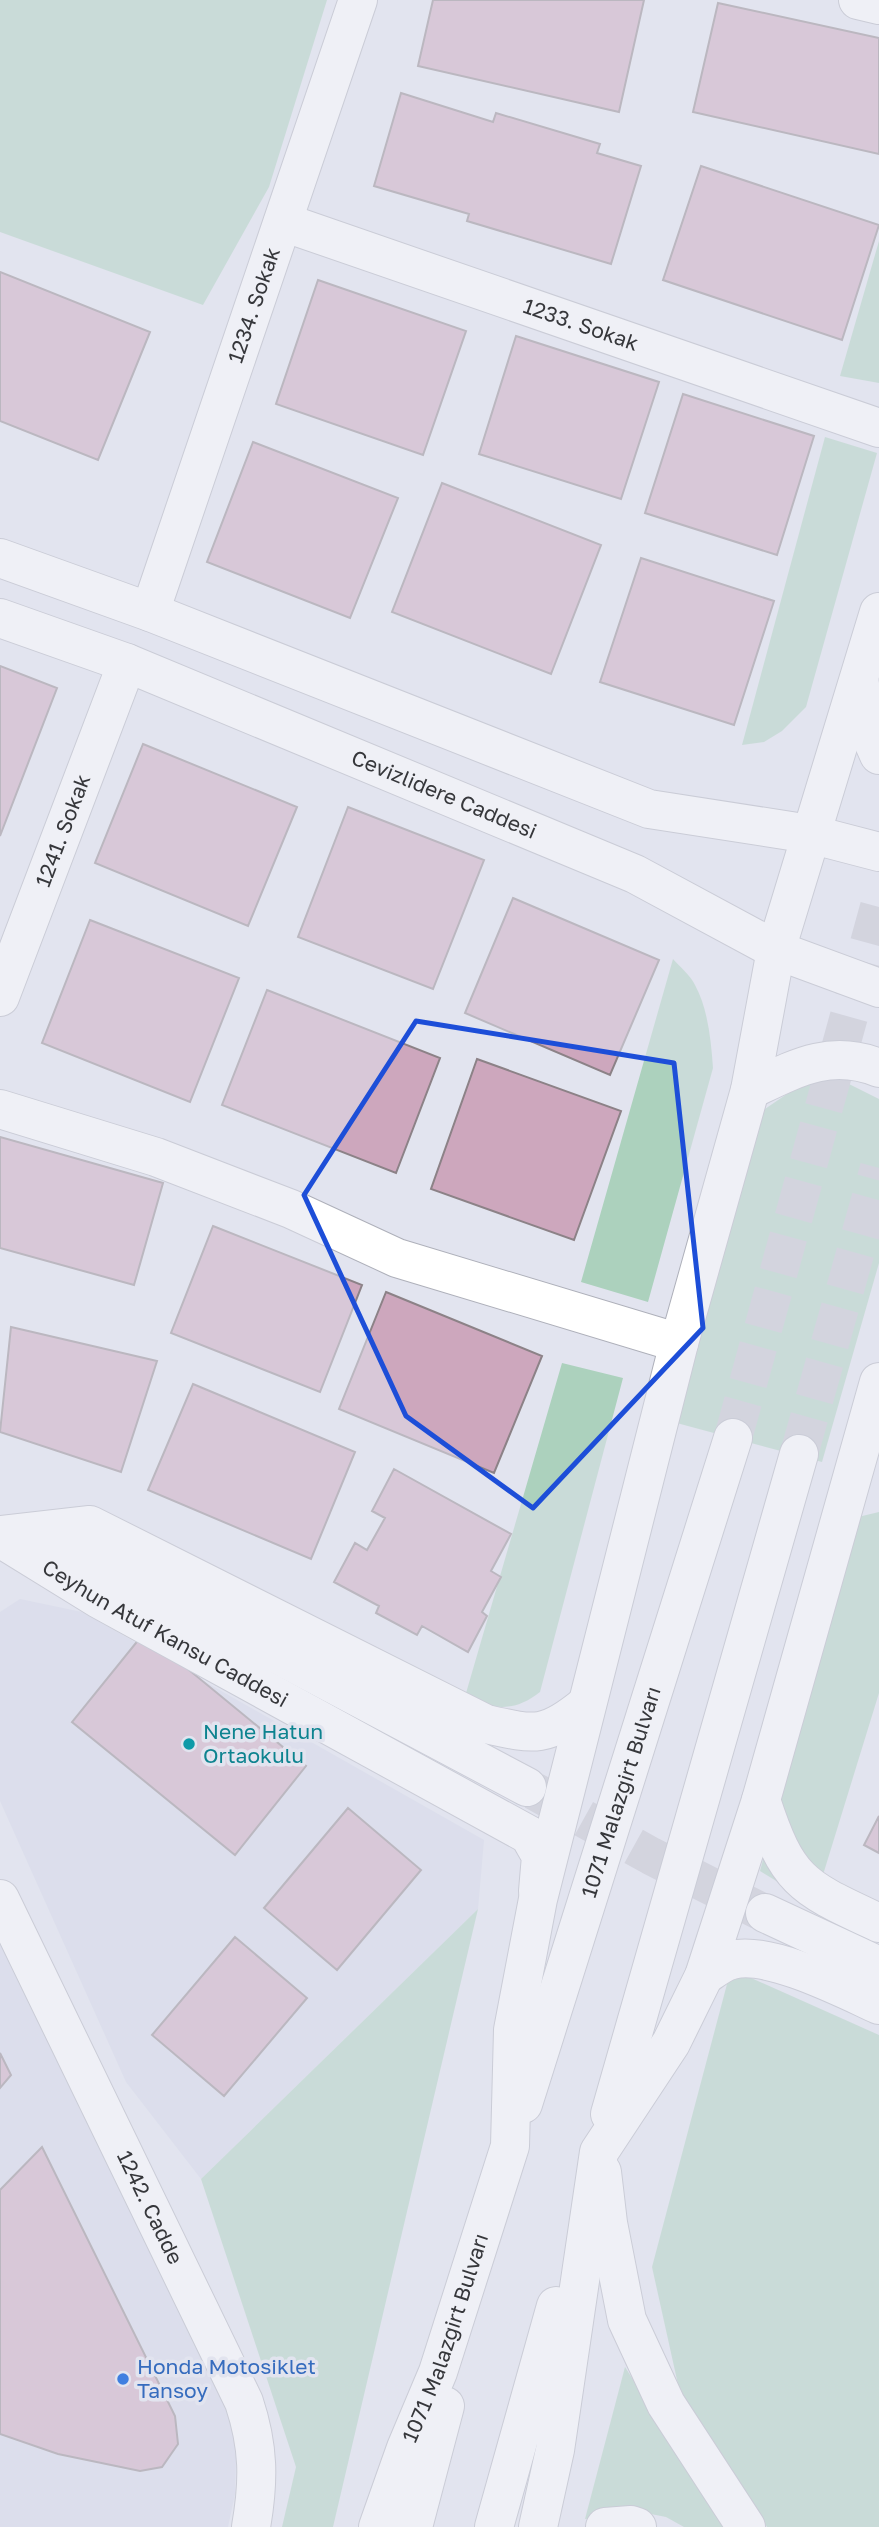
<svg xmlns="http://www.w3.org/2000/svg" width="879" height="2527" viewBox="0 0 879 2527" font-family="'Golos Text',sans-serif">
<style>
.built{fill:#d4d8e8}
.green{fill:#acd1bd}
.building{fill:#cda7bd;stroke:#8c8287;stroke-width:2}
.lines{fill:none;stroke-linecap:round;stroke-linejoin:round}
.secondary-tunnel{stroke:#c0c1cb;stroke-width:38;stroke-dasharray:38 19;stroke-linecap:butt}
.primary-tunnel{stroke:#c0c1cb;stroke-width:38;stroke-dasharray:38 19;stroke-linecap:butt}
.street-casing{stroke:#aeb0ba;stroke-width:40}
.secondary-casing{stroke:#aeb0ba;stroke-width:40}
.primary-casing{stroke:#aeb0ba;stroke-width:40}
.street{stroke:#fff;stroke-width:38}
.secondary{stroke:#fff;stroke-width:38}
.primary{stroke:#fff;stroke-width:38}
.marked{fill:none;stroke:#1d4ed8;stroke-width:5;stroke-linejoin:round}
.culture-dot{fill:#0f9aa8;stroke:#e2e4ef;stroke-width:2.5}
.shop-dot{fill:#3f7fe0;stroke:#e2e4ef;stroke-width:2.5}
.labels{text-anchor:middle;stroke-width:7;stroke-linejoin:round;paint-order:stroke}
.street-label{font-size:21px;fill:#36373b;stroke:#e2e4ef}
.culture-label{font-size:21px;fill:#0d838f;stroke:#e2e4ef;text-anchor:start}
.shop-label{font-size:21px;fill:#366cbe;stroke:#e2e4ef;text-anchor:start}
</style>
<rect width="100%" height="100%" fill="#e2e4ef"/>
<!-- built -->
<path class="built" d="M20 1599 82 1612 484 1840 478 1909 201 2179 126 2082 0 1801V1612Z
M0 1904 237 2429 235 2494 228 2527H0Z"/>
<!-- green -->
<path class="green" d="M0 0H327L269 187 203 305 0 232Z
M879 241V383L840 376Z
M825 437 877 453 806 707 782 731 764 742 742 745Z
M673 959C680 967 690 975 695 985 708 1009 711 1040 713 1068L648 1302 581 1282Z
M809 1079 843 1081 879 1099V1263L822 1462 673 1422 762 1111Z
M562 1363 623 1378 540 1692C513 1713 496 1708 464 1700Z
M879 1512V1693L814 1904 760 1871 853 1524 858 1517Z
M478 1909 333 2527H282L296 2467 201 2179Z
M731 1969 879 2035V2527H767L681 2398 652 2267Z
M625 2367 727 2527H684L666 2517 646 2513 585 2519Z"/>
<!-- building -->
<path class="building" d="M433 0H644L619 112 418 66Z
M718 3 879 38V154L693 112Z
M401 93 493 122 496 113 600 144 597 153 641 166 611 264 467 221 469 214 374 186Z
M701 166 879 225 842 340 663 280Z
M0 272 150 332 98 460 0 421Z
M318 280 466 331 423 455 276 404Z
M516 336 659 382 621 499 479 454Z
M683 394 814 436 777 555 645 513Z
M253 442 398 498 350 618 207 562Z
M442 483 601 545 551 674 392 612Z
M641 558 774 601 734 725 600 682Z
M0 666 57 688 0 836Z
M143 744 297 807 248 926 95 863Z
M348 807 484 860 433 989 298 937Z
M513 898 659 960 610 1075 465 1013Z
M90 920 239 978 190 1102 42 1043Z
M267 990 440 1058 396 1173 222 1105Z
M477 1059 621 1111 574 1240 431 1189Z
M0 1137 163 1183 134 1285 0 1248Z
M213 1226 362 1285 320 1392 171 1333Z
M386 1292 542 1356 494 1473 339 1409Z
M11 1327 157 1361 121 1472 0 1432Z
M193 1384 355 1452 311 1559 148 1490Z
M394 1469 511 1534 491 1571 501 1577 482 1612 487 1616 468 1652 422 1626 417 1635 376 1613 379 1606 334 1582 355 1543 367 1550 385 1518 372 1511Z
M144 1633 306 1766 235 1855 72 1722Z
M348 1808 421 1870 337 1970 264 1908Z
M879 1816V1853L864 1845Z
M235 1937 307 1998 224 2096 152 2035Z
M0 2053 11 2075 0 2088Z
M42 2147 175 2416 178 2444 162 2467 140 2471 58 2454 0 2434V2190Z"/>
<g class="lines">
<!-- secondary-tunnel -->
<path class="secondary-tunnel" d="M534 1791 651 1856 760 1911"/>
<!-- primary-tunnel -->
<path class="primary-tunnel" d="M733 1438 879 907
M799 1454 879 1168"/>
<!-- street casing -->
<g class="street-casing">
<g id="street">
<path d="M858 0 879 5"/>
<path id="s1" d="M283 222 879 428"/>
<path id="s2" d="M150 612 358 0"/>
<path id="s3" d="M0 997 127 663"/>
<path d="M0 1109 156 1157 291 1209 397 1258 679 1343"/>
<path id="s4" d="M0 1899 244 2402C259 2447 259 2481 251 2527"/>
</g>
</g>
<!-- secondary casing -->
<g class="secondary-casing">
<g id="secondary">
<path d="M0 558 150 612 649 809 810 834 879 852"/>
<path id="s5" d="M0 618 127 663 635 874 776 950 879 988"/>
<path d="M0 1535 90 1525 486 1724C535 1735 546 1738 586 1705"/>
<path id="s6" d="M0 1538 99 1599 529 1835 541 1856 538 1891"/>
<path d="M28 1542 56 1547 111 1566 527 1787"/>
<path d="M761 1800C788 1883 802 1887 879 1923"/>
<path d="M765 1913 879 1966"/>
<path d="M704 1976C713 1970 722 1962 732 1960 768 1950 844 1989 879 2005"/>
<path d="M602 2172 608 2223 627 2320 666 2404 746 2527"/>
<path d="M605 2527 631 2525 637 2527"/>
</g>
</g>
<!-- primary casing -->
<g class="primary-casing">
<g id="primary">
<path d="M860 684 863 719 879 755"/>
<path d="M750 1090C794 1069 830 1048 879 1068"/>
<path id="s7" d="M523 2104 733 1438"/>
<path d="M610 2114 799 1454"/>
<path id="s8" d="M378 2527 406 2448 438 2372 510 2146 513 2030 538 1899 679 1343 750 1090 776 950 879 612"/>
<path d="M413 2527 445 2406"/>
<path d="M494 2527 556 2306"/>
<path d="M538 2527 555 2450 599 2152 671 2043 704 1976 761 1800 879 1382"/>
</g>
</g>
<!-- street -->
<use href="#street" class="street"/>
<!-- secondary -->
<use href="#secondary" class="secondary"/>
<!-- primary -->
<use href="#primary" class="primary"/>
</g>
<!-- marked area -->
<path d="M0 0H879V2527H0ZM416 1021 674 1063 703 1328 533 1508 406 1416 304 1195Z" fill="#e2e4ef" fill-opacity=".55" fill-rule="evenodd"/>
<path class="marked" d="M416 1021 674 1063 703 1328 533 1508 406 1416 304 1195Z"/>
<!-- markers -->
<circle class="culture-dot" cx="189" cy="1744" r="7"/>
<circle class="shop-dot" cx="123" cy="2379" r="7"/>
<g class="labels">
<!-- street labels -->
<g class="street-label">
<text dy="7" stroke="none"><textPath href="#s2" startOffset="324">1234. Sokak</textPath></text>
<text dy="7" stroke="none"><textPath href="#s1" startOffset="315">1233. Sokak</textPath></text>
<text dy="7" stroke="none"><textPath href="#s5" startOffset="478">Cevizlidere Caddesi</textPath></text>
<text dy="7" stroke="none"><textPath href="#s3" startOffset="178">1241. Sokak</textPath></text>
<text dy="7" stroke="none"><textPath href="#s6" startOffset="191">Ceyhun Atuf Kansu Caddesi</textPath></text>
<text dy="7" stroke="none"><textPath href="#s7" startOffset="327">1071 Malazgirt Bulvarı</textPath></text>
<text dy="7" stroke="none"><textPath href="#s4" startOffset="343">1242. Cadde</textPath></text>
<text dy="7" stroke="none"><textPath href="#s8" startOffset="201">1071 Malazgirt Bulvarı</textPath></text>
</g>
<!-- culture labels -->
<g class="culture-label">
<text x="203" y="1739">Nene Hatun<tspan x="203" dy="24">Ortaokulu</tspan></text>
</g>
<!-- shop labels -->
<g class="shop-label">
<text x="137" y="2374">Honda Motosiklet<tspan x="137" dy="24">Tansoy</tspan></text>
</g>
</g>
</svg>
